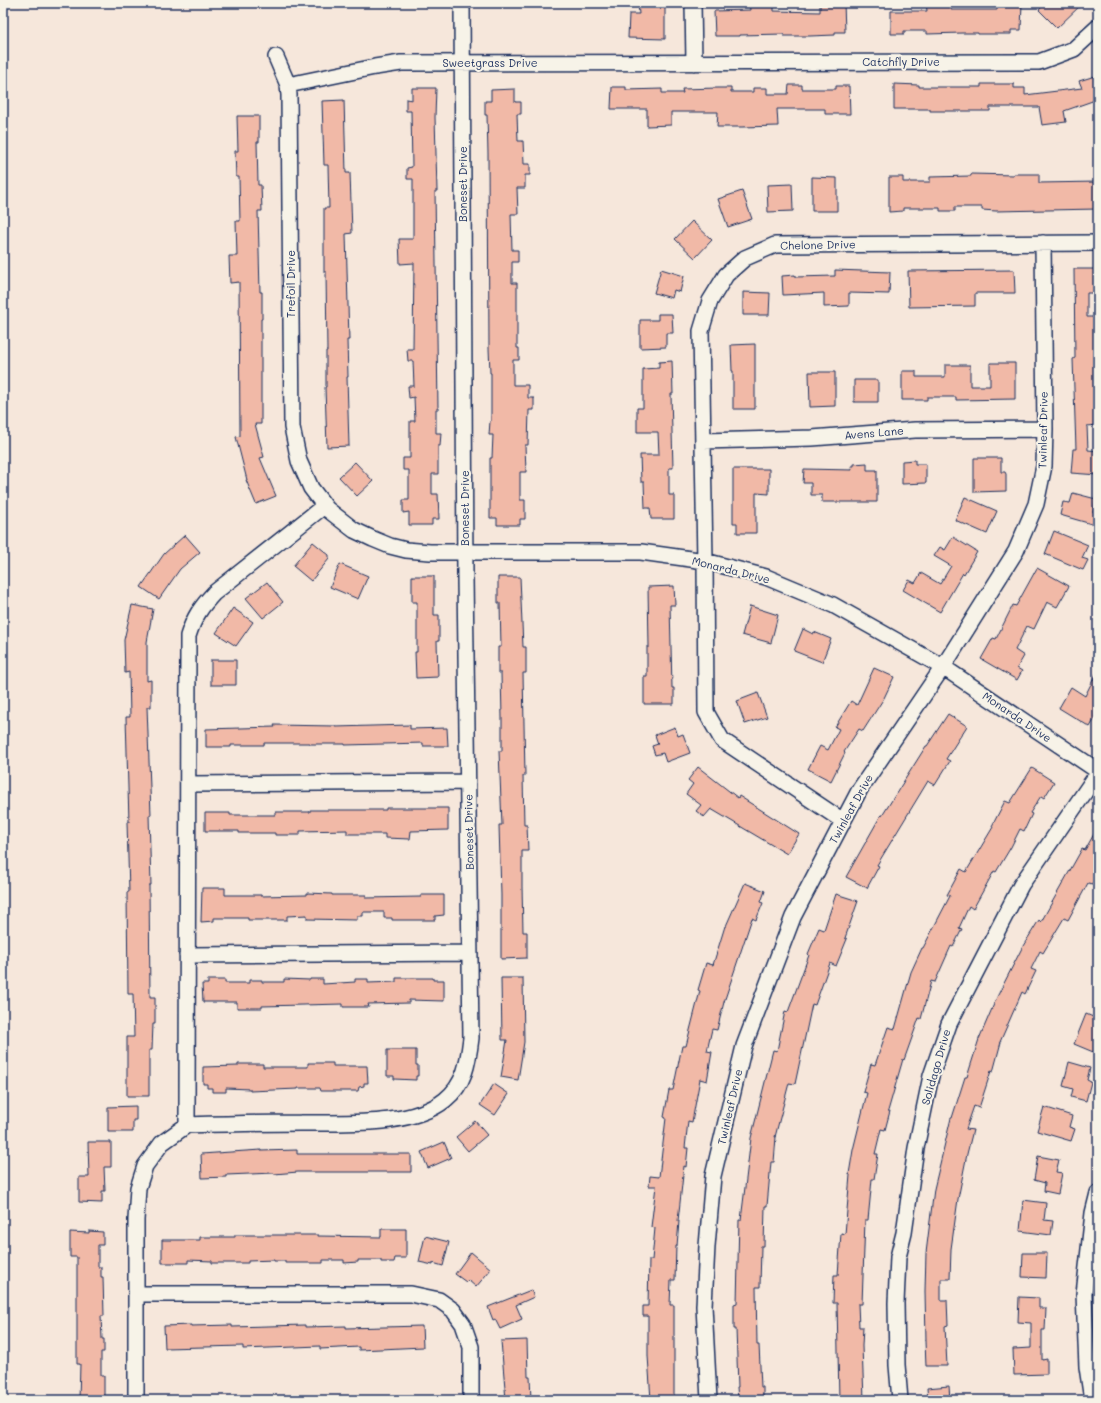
<svg xmlns="http://www.w3.org/2000/svg" width="1101" height="1403" viewBox="0 0 1101 1403" font-family="Mali,sans-serif">
<style>
.building{fill:#f1b9a7;stroke:#1b2f5e}
.lines{fill:none;stroke-linecap:round;stroke-linejoin:round}
.minor-casing{stroke:#1b2f5e;stroke-width:18}
.minor{stroke:#f7f3e8;stroke-width:15}
.labels{text-anchor:middle;stroke-width:4;stroke-linejoin:round;paint-order:stroke}
.street-label{font-size:11px;fill:#1b2f5e;stroke:#f7f3e8}
</style>
<rect width="100%" height="100%" fill="#f6e7db"/>
<filter id="ink" filterUnits="userSpaceOnUse"><feTurbulence type="fractalNoise" baseFrequency=".025" numOctaves="2"/><feDisplacementMap in="SourceGraphic" scale="8" xChannelSelector="R" yChannelSelector="G"/><feConvolveMatrix kernelMatrix="1 2 1 2 8 2 1 2 1" color-interpolation-filters="sRGB"/></filter>
<g filter="url(#ink)">
<!-- building -->
<path class="building" d="M638 3H665V39L628 38 629 14H639Z
M749 3H774V11L820 12V3H844L845 32H835V35L810 36H784V34L740 35V36H715L714 11 750 10Z
M926 3H951V10H997V3H1022L1021 30H1011V34H978V33H962L927 34V31H904V34H891V11H927Z
M1045 3H1083L1057 28 1039 10Z
M1095 76 1098 85V99L1064 111 1066 122 1042 125 1039 107H990V111H930V109H894V84L919 85V87H981V84H1014V88H1025V95L1082 88 1079 81Z
M789 85H802V89H836V86H849L850 114H825V109H777L778 126 742 127H717L718 112H671V125L647 126V109H611L612 87H626V90L662 89V93H683L682 89 718 88H731V92H753V88H767V94H788Z
M412 88H436L435 117 437 191H435L438 409H436V433H441L440 446H438V474H432V494H438L439 519H432V525H409V512L403 513V500H409V470H403V458H410V421H415L414 397 409 398 408 386H414L413 361H408L407 349H413L414 263 400 264 399 239H413V179H407V168L412 167 411 111H406V99L412 100Z
M515 89V102H521V114H517L518 141H523L524 164H530V175H525V188H517L518 214H511L512 250H518V262H512V283H517V348H519V360H513V385H528V398H534V410H529L528 445H525L526 472H520V500H525V519H520V525H497V518H490V458H492L493 435H489L490 421H491V373H490L489 348 488 153 487 115H485V101H491V90Z
M344 100 346 173H350L352 233 346 234 349 340H347L348 377H347L349 446 327 447 325 387H326V351H327L326 272H324V208H329L328 165H324L322 101Z
M237 116H259V142H257L258 185H261L262 211H258L260 292H262V319H261V424H255L264 457 260 458 276 496 256 504 246 480H247L236 437 240 436 239 282 230 283 229 256H237L236 221H240L239 177H236L235 151H238Z
M971 174 1014 175V174H1039V183L1098 182V209L996 211 982 210V207H955V211H940V208H903V211L889 212V177H903V182H930V177L971 176Z
M812 177 837 178V211H812Z
M792 184 793 211 768 212 767 185Z
M742 191 752 219 728 227 718 199Z
M692 221 712 240 695 258 675 239Z
M661 269 684 276 680 292 674 290 672 298 654 293Z
M1074 269H1096V293H1087V317H1098V383H1096L1098 425 1087 426 1088 450 1098 451V475L1071 473 1073 449H1076L1073 359 1075 358Z
M835 270 890 272 889 294 849 293V306L824 307V293L783 295 782 276 795 275V277L835 276Z
M1014 270 1015 293H975V306L909 307 908 271Z
M743 292 770 293 769 315H743Z
M658 314H672L673 333H666V347L640 348V320H658Z
M755 344V409H733V371H732L731 345Z
M672 361 673 394H671L673 468H669V495H674V519H651L650 508H645L644 482H641L640 455H659L658 432H637V408H643V369L659 368V362Z
M990 363H1015V399L956 400V397H927V400H902V371H916V377H945V365H970V386H990Z
M809 372H835V406L810 407Z
M854 380H878V402H854Z
M974 458H1001V472H1005L1006 474V491L974 492Z
M915 460V464H926V483L902 484V461Z
M355 462 373 481 357 496 339 477Z
M867 463V470H877V502H822V495H811V483H803L804 469 852 470 851 466H854V464Z
M733 469H769V494L756 493V533H737V523H733Z
M1073 493 1096 499 1093 512 1098 513 1095 525 1060 515 1063 502 1070 503Z
M965 497 997 511 987 534 955 520Z
M1054 531 1088 545 1082 558 1088 560 1083 570 1045 554Z
M185 535 200 552 180 569 159 599 141 587 164 554Z
M953 537 977 552 964 574 963 573 940 612 903 590 909 580 915 583 921 573 940 584 951 566 934 556 940 547 945 550Z
M313 542 329 555V559L311 581 293 566Z
M340 564 368 576 358 599 330 587Z
M1037 568 1069 586 1057 607 1047 602 1034 629 1027 626 1015 650 1024 656 1017 668 1022 671 1017 680 981 659 993 638 996 639 1013 605 1016 606Z
M412 576H434V615H439V641H437L438 677 416 678 415 652H417V602H412Z
M498 577H520L523 647H526V673H523L525 776H523L524 825H527L528 851H522V886L523 932H527V958L501 959V895L499 825H502L499 751H502V718L501 673H498V647H501L500 603H498Z
M267 582 283 602 263 618 246 598Z
M674 586 675 605H670L672 688H674V704H644V676H647V647H649L648 587Z
M132 605 153 609 147 642V681L151 680V707H147L151 815H149L151 885H149L150 997H155V1024H153L152 1050H149V1096H127V1037H134L133 994H128L127 892H129L127 822H129L126 717H130L129 672 125 673 124 640Z
M750 606 778 615 771 643 742 635Z
M233 608 253 622 236 646 216 633Z
M803 629 813 634 814 632 831 639 822 662 794 651Z
M211 660H236V685H211Z
M874 668 894 677 884 698 863 731 859 729 844 752 845 753 831 781 808 769 820 746 828 750 839 729 835 727 851 701 857 705Z
M1098 670V713L1090 727 1059 708 1071 687 1085 696Z
M758 693 767 717 745 724 737 701Z
M948 714 967 726 946 759 950 761 935 785 928 781 877 865 879 866 867 888 846 877 881 815 882 816 926 746H927Z
M274 725 335 726V727L410 725V729L447 728 448 746H423V743L345 745V744H310V743H264V745H231V747H206V729L275 727Z
M675 727 678 736 683 734 690 753 666 762 663 753 655 755 652 746 658 744 655 735Z
M698 767 738 798 739 796 799 834 787 854 711 809 704 817 696 811 701 805 686 794 693 784 688 780Z
M1032 768 1054 782 1044 798 1041 796 1030 813 1032 814 1024 831 1020 829 1011 847 996 872 994 871 973 909 969 906 959 928 962 929 953 947 951 946 935 982 931 981 921 1019 919 1018 904 1060 903 1059 888 1111H890L885 1130 881 1129 875 1154H878L874 1179H872L868 1220H865L862 1304H858L859 1327H863L862 1346 864 1400H839L837 1303H833L834 1275H838L841 1233 845 1234 850 1175 849 1174 853 1150 867 1093 863 1092 871 1064 875 1065 888 1027 895 1029 911 972 922 948H923L950 896 947 895 961 869 966 872 993 827 992 826 1005 801 1010 803Z
M386 808H448V830L411 831 410 839 385 838V834H347V830L300 831V835H275V833H239V831H205V813H230V815H275V812H310V810H386Z
M1098 827V874L1092 884 1088 883 1068 920 1064 918 1043 953 1040 951 1031 969 1036 971 1025 994 1022 992 1000 1042H1001L993 1072 991 1071 979 1108 974 1106 966 1129 973 1130 967 1154 958 1199 951 1249 950 1279H941V1300H947L948 1325 945 1326 947 1366H926L925 1341H926L925 1291 926 1253 934 1189 951 1118H952L965 1077H967L979 1039 997 997 1023 946 1039 920 1041 922 1082 849 1085 850Z
M745 883 765 891 761 902 763 903 756 920 752 918 724 1002 717 1030 712 1029 707 1051 712 1052 707 1081 700 1079 692 1122 688 1121 685 1148H688L686 1167 684 1166 678 1221H679L677 1246H676L675 1280H671L670 1305H674V1400H651L648 1356V1316H643V1306H648L649 1260H652L655 1228 651 1227 656 1186H649L650 1176 659 1177 666 1118 664 1117 669 1090H673L682 1046H686L700 991 698 990 706 963 713 965 725 926H726Z
M202 888H225V895H261V896L307 895V893L332 894V895H366V898L421 897V895H444V915L435 916V920H392V918H384V912H363V916H357V920L307 919V915L287 916V920H248V918H214V921L201 922Z
M836 894 858 901 845 938 847 939 836 966 830 963 815 1005 812 1004 795 1084 789 1083 775 1137H776L774 1162H771L767 1206H765L764 1246H761L760 1287H756L757 1345H759L761 1387H763V1400H738L737 1387H738L736 1329H734V1304L737 1303 739 1220H741L751 1138 773 1050 777 1051 785 1011 788 1012 809 955 808 954 819 928 824 930Z
M396 978H433V980H444V1001L409 1000V1003L368 1004 369 1007H343V1004L262 1006V1008H237V1002H203L202 984H208V980H225V983H249V980H262V982H284V979L310 980V979H323V984L355 982V979H368V983L396 982Z
M501 978H523L524 1042 518 1080 501 1077 507 1040H502Z
M1086 1014 1098 1019V1054L1074 1044Z
M387 1050H416V1065H418V1076H416V1080L394 1079V1076H387Z
M1069 1062 1090 1068 1087 1080 1091 1082 1086 1101 1071 1097 1073 1089 1063 1086Z
M308 1063H333V1066H367L368 1083H364V1086L359 1087 358 1091H321L320 1088H298V1089L250 1091V1089L226 1088V1092H212V1088H207V1084H203V1067L238 1066V1064H263V1067H308Z
M494 1084 509 1094 495 1115 480 1105Z
M136 1106V1120H133V1132H108V1107Z
M1044 1107 1072 1116 1069 1127 1075 1129 1071 1141 1037 1131Z
M475 1121 487 1135 468 1151 456 1137Z
M88 1142H111V1167H104L105 1191H102V1203L79 1202V1177H89Z
M444 1142 451 1158 428 1168 421 1152Z
M261 1150V1151L297 1150V1154H411V1172H298L274 1174V1173L226 1175V1177L202 1178 201 1154Z
M1038 1156 1059 1160 1056 1172 1062 1173 1058 1194 1044 1191 1045 1183 1034 1180Z
M1023 1200 1046 1203 1044 1220 1053 1221 1051 1235 1020 1231Z
M381 1229H406V1258H395L394 1262H381V1260H358V1262L344 1263V1260H323V1263H285V1261H274V1260L248 1261V1263H212V1261L188 1260V1263H162V1240H200V1237H235V1235H318V1236L381 1237Z
M89 1231 103 1232V1245H98V1267H101V1277H103L104 1316H101L102 1339H104V1352H101V1376H104V1400H79L80 1364H77V1257H70V1232L89 1233Z
M425 1236 449 1242 443 1266 433 1263V1265L419 1262Z
M471 1252 491 1269 476 1287 468 1280 466 1282 455 1274Z
M1023 1253H1047L1046 1278 1022 1277Z
M531 1290 534 1297 516 1305 522 1319 500 1329 495 1319 493 1320 488 1307Z
M1019 1297 1039 1298V1308H1046L1045 1330H1042V1360L1047 1359V1374L1014 1375 1013 1349 1031 1348V1323L1018 1322Z
M191 1325V1326L232 1325V1327L305 1325V1327L346 1326V1328L422 1326 423 1347 359 1350V1347L320 1349V1346L243 1349V1346L165 1348 164 1326Z
M527 1340 528 1377H530L531 1400H506L501 1341Z
M949 1386 950 1400H928L927 1388Z"/>
<g class="lines">
<!-- minor casing -->
<g class="minor-casing">
<path id="minor" d="M693 3 694 63
M276 57 288 85 289 95 292 427 299 461 311 488 327 509 354 530 373 539 390 546 406 550 430 552H641L705 561 766 577 833 605 943 667 1098 771
M288 85 375 67 401 63 1039 62 1074 49 1098 27
M703 441 812 438 915 430 1045 429
M188 784 468 782
M843 821 722 740 706 712 705 561 701 331 710 301 726 275 745 258 775 245 1098 243
M187 955 470 953
M187 1125 188 636C194 617 201 607 214 593L324 506
M136 1294H411L439 1300 453 1310 463 1324 471 1347V1400
M136 1400V1220L138 1188 145 1166 162 1143 187 1125C224 1124 262 1123 300 1123 342 1122 410 1128 445 1100 465 1084 468 1063 471 1038L465 577 462 3
M709 1400 704 1306 707 1246 713 1176 744 1046 793 917 860 789 943 667 1016 551 1036 504 1044 466 1045 429 1043 243
M900 1400 897 1365 896 1303 898 1257 904 1233 916 1148 931 1076 949 1024 1021 885 1098 773
M1092 1400 1087 1367 1084 1294 1093 1213 1098 1193"/>
</g>
<!-- minor -->
<use href="#minor" class="minor"/>
</g>
</g>
<g class="labels">
<!-- street labels -->
<g class="street-label">
<text x="901" y="66">Catchfly Drive</text>
<text x="490" y="67">Sweetgrass Drive</text>
<text transform="translate(463 184) rotate(-90)" y="4">Boneset Drive</text>
<text transform="translate(818 245) rotate(-1)" y="4">Chelone Drive</text>
<text transform="translate(291 284) rotate(-90)" y="4">Trefoil Drive</text>
<text transform="translate(1043 430) rotate(-89)" y="4">Twinleaf Drive</text>
<text transform="translate(874 433) rotate(-5)" y="4">Avens Lane</text>
<text transform="translate(465 508) rotate(-90)" y="4">Boneset Drive</text>
<text transform="translate(731 570) rotate(14)" y="4">Monarda Drive</text>
<text transform="translate(1017 717) rotate(34)" y="4">Monarda Drive</text>
<text transform="translate(851 809) rotate(-61)" y="4">Twinleaf Drive</text>
<text transform="translate(469 832) rotate(-91)" y="4">Boneset Drive</text>
<text transform="translate(936 1067) rotate(-74)" y="4">Solidago Drive</text>
<text transform="translate(730 1107) rotate(-77)" y="4">Twinleaf Drive</text>
</g>
</g>
<!-- margin -->
<rect width="1101" height="1403" fill="none" stroke="#f7f3e8" stroke-width="16"/>
<rect x="8" y="8" width="1085" height="1387" fill="none" stroke="#1b2f5e" stroke-width="1.5" filter="url(#ink)"/>
</svg>
